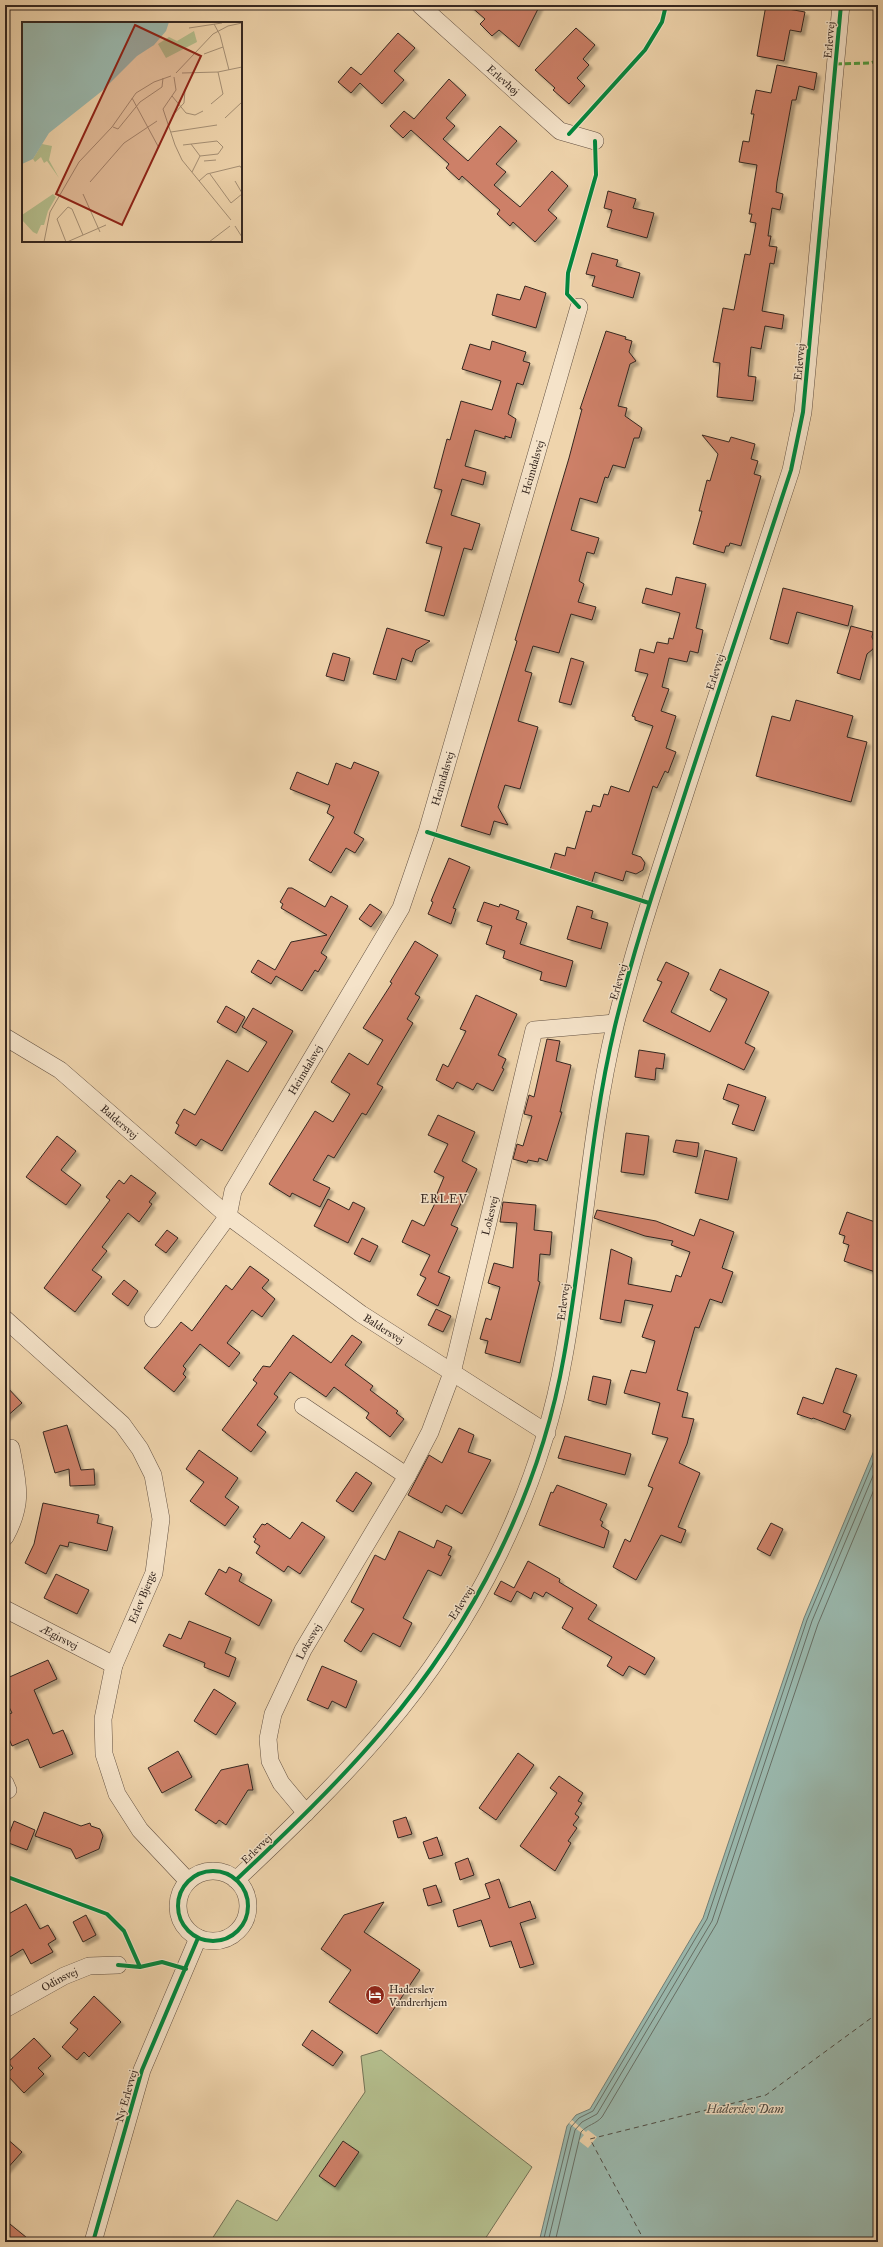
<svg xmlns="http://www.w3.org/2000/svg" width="883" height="2247" font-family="'IM FELL Great Primer',serif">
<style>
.green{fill:#b4be8d;stroke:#747256}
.water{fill:#9ab8ad;stroke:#727e75}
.pier{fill:#efd4ac}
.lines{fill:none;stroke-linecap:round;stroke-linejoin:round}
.shore{stroke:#687066;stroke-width:1}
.ferry{stroke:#4e4b43;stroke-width:1;stroke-dasharray:5 4;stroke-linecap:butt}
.building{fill:#cd8067;stroke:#352720;filter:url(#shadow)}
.minor-casing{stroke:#645243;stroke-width:18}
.minor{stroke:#f5e3c9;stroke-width:17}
.quiet{stroke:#519c3f;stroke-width:3;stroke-dasharray:6 3;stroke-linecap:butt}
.cycleway-casing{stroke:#f5e3c9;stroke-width:6}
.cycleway{stroke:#00873e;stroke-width:4}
.labels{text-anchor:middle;stroke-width:3;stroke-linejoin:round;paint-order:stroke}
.street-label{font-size:11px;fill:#352720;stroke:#f5e3c9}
.poi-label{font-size:11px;fill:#352720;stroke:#f5e3c9;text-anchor:start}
.neighbourhood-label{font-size:12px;letter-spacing:1px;fill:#352720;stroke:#f5e3c9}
.water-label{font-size:12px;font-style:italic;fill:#4e4b43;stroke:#f5e3c9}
.inset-river{fill:none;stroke:#9ab8ad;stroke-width:2}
.inset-road{fill:none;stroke:#a58f74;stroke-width:1}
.view{fill:#8f2418;fill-opacity:0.15;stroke:#8f2418;stroke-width:2}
.inset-edge{fill:none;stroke:#352720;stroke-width:2}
</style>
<defs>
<filter id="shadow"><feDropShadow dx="3.5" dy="3.5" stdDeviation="1" flood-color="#0004"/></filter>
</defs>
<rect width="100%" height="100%" fill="#efd4ac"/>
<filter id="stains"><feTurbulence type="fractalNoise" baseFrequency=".005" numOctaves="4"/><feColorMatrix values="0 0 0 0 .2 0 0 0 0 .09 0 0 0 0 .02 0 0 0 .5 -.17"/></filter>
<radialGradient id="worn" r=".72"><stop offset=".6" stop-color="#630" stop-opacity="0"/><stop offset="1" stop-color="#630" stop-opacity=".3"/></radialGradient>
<path class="green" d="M381 2050 532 2167 483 2242H210L237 2200 277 2221 365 2092 361 2056Z"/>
<path class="water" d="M878 1441V2242H539L567 2126 576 2115 590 2109 703 1918 804 1618Z"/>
<path class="pier" d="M572 2120 586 2132 588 2130 597 2137 588 2148 579 2141 584 2135 569 2123Z"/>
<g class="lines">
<path class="shore" d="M543 2242 571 2127 579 2118 593 2111 707 1919 807 1620 878 1451
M548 2242 575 2130 582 2122 597 2114 712 1921 812 1621 878 1464
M555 2242 581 2132C587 2125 596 2124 602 2117L717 1923 818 1624 878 1480"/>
<path class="ferry" d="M645 2242 590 2139 766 2095 878 2013"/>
</g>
<path class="building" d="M469 5H540L519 47 499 30 492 36 480 24 485 19Z
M766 5 805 12 801 32 790 30 784 61 757 56Z
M576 28 595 45 583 59 589 65 577 78 585 86 569 104 553 90 555 88 535 70Z
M398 33 415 48 394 71 404 80 382 104 360 83 351 93 338 82 351 67 361 75Z
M777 65 817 73 814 90 799 86 796 100H792L777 182 776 192 783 194 780 210 772 208 768 236H771L769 246 777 247 774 264 770 263 762 311 784 315 782 329 765 326 761 349 751 347 748 376 756 377 753 401 717 397 720 363 713 362 723 308 734 310 745 254 750 255 756 223 750 222 752 214H749L757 165 739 162 743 141 749 142 754 114H751L756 90 771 93Z
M449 79 466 95 446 118 455 126 443 139 468 161 500 126 517 141 496 164 506 172 494 185 520 207 552 171 568 186 548 210 557 218 535 242 513 222 510 226 497 214 500 210 462 176 459 180 446 168 449 164 411 130 403 138 390 126 404 111 414 119Z
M608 191 636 199 633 208 654 213 647 238 607 227 612 210 604 208Z
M592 253 618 260 616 266 640 273 633 298 592 286 595 276 586 274Z
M525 286 546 293 536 328 492 315 497 294 520 300Z
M606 331 626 337 625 339 632 341 629 352 636 361 630 364 618 406 627 408 625 416 642 428 639 438H634L625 468 613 465 608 478 605 477 597 503 580 498 571 530 599 538 594 554 587 552 579 581 584 584 578 602 596 607 592 620 571 614 559 653 533 646 525 671 532 673 518 721 538 727 520 789 505 785 498 807 508 825 494 821 490 835 461 826 517 641 515 640 569 458 582 409H580Z
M492 341 526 352 523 361 530 363 523 385 517 383 508 414 516 419 511 438 505 436V439L475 430 465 466 486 472 483 485 462 479 451 515 480 524 472 550 464 548 444 616 425 611 442 547 426 543 442 490 434 488 447 439 450 440 461 401 492 410 501 381 462 369 470 344 490 350Z
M702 435 729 442 731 437 755 444 751 459 758 461 754 474 761 476 741 546 730 543 729 546H726L724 553 693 544 702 511H699L707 480 710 481 718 454Z
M676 577 706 584 696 628 703 630 698 653 690 651 687 662 669 658 662 687 669 689 661 711 676 716 666 748 676 752 668 773 665 771 657 788 653 786 632 854 641 857 645 863 643 870 636 874 626 871 623 881 595 872 592 882 550 870 555 853 565 856 567 847 575 849 586 811 591 812 593 805 600 807 604 794 608 795 611 786 629 792 653 726 635 720V717L632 716 648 674 635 671 640 649 654 653 657 642 668 644 669 638 673 639 680 613 642 603 646 588 672 595Z
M783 588 853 606 848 626 797 612 788 644 770 639Z
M851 626 873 632 872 637 875 644 873 649 867 654 860 680 837 673Z
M387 628 430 641 416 650 412 662 402 658 396 680 373 674Z
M333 653 350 658 344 681 326 676Z
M571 658 584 662 571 705 559 702Z
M796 700 853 716 847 737 867 742 851 802 756 776 772 716 790 721Z
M354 762 379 772 354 833 364 839 355 853 346 848 331 873 309 860 334 817 327 813 330 805 290 789 297 772 328 785 336 763 351 769Z
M449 858 470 867 453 908 456 909 451 924 428 914 433 902 431 901Z
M288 888H292L325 907 331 896 348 906 321 953 327 957 318 972 315 970 302 991 276 976 271 984 251 972 258 960 275 970 291 942 327 935 281 908 283 904 280 902Z
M484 902 499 907 500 904 519 911 516 919 527 923 520 944 573 961 566 987 540 980 542 972 503 958 505 951 486 944 492 926 477 921Z
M370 904 382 912 371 927 359 919Z
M577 906 593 911 591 918 608 923 601 949 567 939Z
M415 941 438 955 415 994 420 997 407 1019 413 1023 377 1084 383 1087 366 1115 362 1113 334 1158 328 1155 313 1180 330 1188 320 1207 292 1193 290 1197 269 1184 315 1111 333 1122 350 1094 331 1082 349 1053 368 1065 383 1040 363 1028 392 983 390 982Z
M666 962 689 973 671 1012 710 1032 727 999 710 990 720 969 769 992 745 1043 755 1048 744 1070 643 1021 662 982 657 980Z
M476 995 517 1014 498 1055 506 1059 502 1068 504 1069 493 1091 477 1083 473 1090 457 1082 453 1089 436 1080 443 1064 448 1067 466 1031 460 1029Z
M226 1006 245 1017 236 1033 217 1022Z
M253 1008 293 1031 222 1151 201 1139 196 1146 175 1133 179 1125 176 1123 184 1109 195 1115 227 1060 248 1072 267 1042 242 1027Z
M547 1039 560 1041 556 1061 571 1065 560 1112H562L547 1161 539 1158 538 1162 528 1160 527 1163 513 1159 517 1144 523 1146 532 1116 524 1114 529 1095 534 1097Z
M639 1050 665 1054 663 1069 656 1068 655 1080 635 1077Z
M728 1084 766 1097 754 1131 732 1124 739 1105 723 1099Z
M438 1115 475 1132 462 1161 477 1169 451 1225 458 1228 438 1272 450 1277 438 1306 417 1295 426 1278 420 1275 430 1255 402 1242 412 1220 424 1226 438 1197 436 1196 444 1177 434 1172 448 1144 428 1135Z
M626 1133 649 1136 644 1175 621 1172Z
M57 1136 76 1151 61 1170 81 1185 66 1205 26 1177Z
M676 1140 699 1143 697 1157 673 1152Z
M705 1150 737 1158 728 1200 695 1193Z
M131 1175 156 1193 149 1202 152 1204 139 1222 128 1213 102 1247 107 1251 92 1270 102 1277 75 1312 44 1288 110 1200 106 1197 119 1180 124 1184Z
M328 1199 349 1210 353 1202 365 1208 348 1243 314 1226Z
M503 1202 536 1205 534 1230 552 1232 550 1255 540 1254 538 1281 540 1282 520 1363 485 1353 488 1341 480 1339 486 1318 491 1320 500 1287 488 1283 494 1263 513 1268 517 1223 500 1222Z
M597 1210 656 1221 694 1236 700 1219 734 1232 722 1268 733 1272 722 1303 710 1299 699 1328 695 1327 677 1390 688 1393 682 1417 694 1419 687 1444 679 1463 700 1473 678 1527 686 1530 681 1543 661 1535 636 1580 613 1567 625 1539 630 1542 653 1488 648 1486 668 1438 652 1434 660 1403 624 1393 631 1370 646 1373 655 1341 642 1337 653 1305 625 1300 621 1323 600 1319 611 1249 632 1258 628 1284 671 1292 676 1275 681 1277 690 1252 671 1245 673 1241 645 1236 594 1218Z
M847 1212 878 1223V1273L844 1261 849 1245 843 1243 845 1236 839 1234Z
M167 1230 178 1238 166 1253 155 1245Z
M362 1238 378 1246 370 1262 354 1254Z
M250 1266 269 1280 262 1288 275 1299 262 1317 252 1310 227 1343 240 1353 229 1367 200 1344 183 1366 186 1369 183 1374 186 1377 174 1392 144 1368 181 1322 192 1331 226 1285 232 1290Z
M124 1280 138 1291 128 1306 112 1294Z
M436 1309 451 1316 443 1332 428 1325Z
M293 1335 331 1363 352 1335 362 1342 345 1365 373 1386 370 1390 398 1411 396 1413 404 1419 390 1437 366 1418 369 1413 334 1387 326 1397 290 1372 274 1394 278 1397 257 1425 266 1432 251 1452 222 1430 257 1383 253 1380 263 1366 270 1367Z
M836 1368 857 1375 843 1412 851 1415 845 1430 813 1418 812 1419 797 1414 803 1397 823 1404Z
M593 1376 611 1380 606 1405 588 1400Z
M5 1385 22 1403 5 1418Z
M67 1425 81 1470 94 1469 95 1485 70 1486 69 1469 55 1473 43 1432Z
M459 1428 474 1435 468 1452 491 1460 462 1514 446 1505 442 1513 408 1495 429 1455 442 1463Z
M565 1436 631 1454 625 1475 558 1458Z
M199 1450 238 1478 225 1497 239 1507 225 1526 190 1501 204 1482 186 1469Z
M356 1472 372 1483 353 1512 336 1501Z
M557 1485 607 1504 600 1520 603 1522 601 1526 609 1531 604 1548 539 1525 551 1492 553 1493Z
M43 1503 99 1515 97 1523 113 1527 107 1551 69 1542 68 1547 60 1545 46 1574 25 1563 34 1544Z
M302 1522 325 1537 300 1574 288 1566 284 1572 256 1553 260 1546 254 1542 256 1539 253 1537 262 1524 265 1525 267 1523 290 1539Z
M771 1523 783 1529 770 1556 757 1549Z
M399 1531 434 1548 437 1540 452 1547 448 1555 451 1556 441 1576 428 1570 403 1618 412 1623 400 1647 373 1633 361 1652 344 1641 364 1609 351 1602 375 1555 385 1560Z
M528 1561 560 1579 559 1582 597 1605 588 1619 655 1658 645 1675 629 1666 623 1676 607 1666 612 1657 562 1628 573 1608 546 1592 543 1597 534 1592 531 1599 517 1591 511 1602 494 1594 501 1581 514 1588Z
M229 1567 242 1574 239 1581 272 1600 259 1626 205 1594 219 1569 226 1573Z
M56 1574 89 1590 77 1614 44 1598Z
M189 1621 231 1638 225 1653 236 1658 229 1677 204 1667 205 1663 163 1646 169 1634 181 1639Z
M48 1660 57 1679 34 1690 53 1734 63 1730 73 1754 40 1768 28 1739 12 1746 5 1729V1715L12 1713 5 1699V1679Z
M322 1666 357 1681 346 1708 332 1701 328 1709 307 1700Z
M214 1689 236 1703 216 1735 194 1721Z
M178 1751 192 1777 162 1793 148 1768Z
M518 1753 534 1765 496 1820 479 1808Z
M248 1764 253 1790H248L226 1825 219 1820 216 1824 195 1810 221 1770Z
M559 1776 583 1793 578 1801 582 1803 575 1814 579 1817 573 1825 577 1828 568 1841 571 1843 555 1871 520 1846 557 1793 550 1788Z
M44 1812 81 1826 90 1823 91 1826 100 1829 103 1836 99 1849 76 1859 71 1849 35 1836Z
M406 1817 412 1834 398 1838 393 1821Z
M14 1821 35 1830 27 1850 6 1842Z
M437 1837 443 1855 429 1859 423 1842Z
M468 1858 474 1875 460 1880 455 1863Z
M499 1879 509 1908 530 1901 536 1918 520 1923 534 1964 520 1968 511 1941 490 1947 481 1920 458 1927 453 1910 490 1898 485 1884Z
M436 1885 442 1902 428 1906 423 1889Z
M384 1902 364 1932 420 1970 377 2034 329 2002 351 1970 321 1949 344 1915Z
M26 1904 40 1929 48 1925 56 1939 48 1944 53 1952 31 1964 23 1949 5 1960V1916Z
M86 1915 96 1935 83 1942 73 1922Z
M94 1996 121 2022 89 2057 84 2052 77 2060 62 2047 78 2029 70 2023Z
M312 2030 343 2052 333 2066 302 2045Z
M34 2038 51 2056 38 2068 44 2074 24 2093 6 2074 13 2068 8 2062Z
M5 2137 22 2152 5 2171Z
M343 2141 359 2152 335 2187 319 2176Z
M5 2220 32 2242H5Z"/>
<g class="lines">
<g class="minor-casing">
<g id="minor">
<path id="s1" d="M420 5 560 131 595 141"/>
<path id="s2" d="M5 1037 60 1070 228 1216 361 1314 547 1433"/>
<path d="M5 1319 122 1424 140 1449 153 1475 161 1519 154 1573 114 1665 103 1719 104 1754 117 1794 140 1830 188 1881"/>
<path id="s3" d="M153 1319 228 1216 233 1191 401 908 427 832 579 307"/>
<path d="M303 1406 407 1476"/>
<path d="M5 1537C24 1503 18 1484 11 1448"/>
<path id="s4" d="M5 1609 114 1665"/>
<path d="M5 1783 8 1790"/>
<path id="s5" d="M306 1813 281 1783 270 1761 268 1739 273 1714 303 1650 407 1476 430 1432 452 1373 534 1030 615 1023"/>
<circle cx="213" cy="1906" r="35"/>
<path d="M236 1880C287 1832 338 1783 383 1730 473 1625 540 1493 564 1356 584 1246 589 1135 615 1026 635 943 663 862 689 781 723 677 757 574 791 470L803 412 841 5"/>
<path id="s6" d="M5 2009 64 1976 89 1966 118 1965"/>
<path d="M93 2242 142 2070 198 1938"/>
</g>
</g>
<use href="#minor" class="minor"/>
<path class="quiet" d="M836 64 871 63 878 60"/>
<g class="cycleway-casing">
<path id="cycleway" d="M569 134 645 50 662 22 666 5
M579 307 567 294 568 273 596 175 595 141
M427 832 649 903
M178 1906a35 35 0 1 1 70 0a35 35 0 1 1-70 0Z
M5 1876 107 1914 124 1931 140 1967
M236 1880C287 1832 338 1783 383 1730 473 1625 540 1493 564 1356 584 1246 589 1135 615 1026 635 943 663 862 689 781 723 677 757 574 791 470L803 412 841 5
M118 1965 140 1967 162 1962 186 1969
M93 2242 142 2070 198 1938"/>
</g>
<use href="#cycleway" class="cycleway"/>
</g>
<defs>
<g id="hotel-disc" transform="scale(1)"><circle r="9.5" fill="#8f2418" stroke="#f5e3c9"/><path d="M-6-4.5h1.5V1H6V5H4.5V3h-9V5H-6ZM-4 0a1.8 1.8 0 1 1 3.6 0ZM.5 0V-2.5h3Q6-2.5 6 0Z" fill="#fff"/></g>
</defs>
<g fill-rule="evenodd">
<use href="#hotel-disc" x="375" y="1995"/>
</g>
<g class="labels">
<g class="street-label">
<text transform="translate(829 40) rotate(-85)" y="4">Erlevvej</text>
<text dy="4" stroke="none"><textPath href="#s1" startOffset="112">Erlevhøj</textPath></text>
<text transform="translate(799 362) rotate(-85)" y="4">Erlevvej</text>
<text dy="4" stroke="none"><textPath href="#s3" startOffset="942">Heimdalsvej</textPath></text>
<text transform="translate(715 672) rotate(-72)" y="4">Erlevvej</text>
<text dy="4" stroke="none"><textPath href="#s3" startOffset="618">Heimdalsvej</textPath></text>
<text transform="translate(618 982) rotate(-74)" y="4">Erlevvej</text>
<text dy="4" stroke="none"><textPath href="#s3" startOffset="294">Heimdalsvej</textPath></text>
<text dy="4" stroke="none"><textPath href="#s2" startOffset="143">Baldersvej</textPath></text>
<text dy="4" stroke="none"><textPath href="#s5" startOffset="659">Lokesvej</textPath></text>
<text transform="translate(563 1302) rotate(-82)" y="4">Erlevvej</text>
<text dy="4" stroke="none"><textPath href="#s2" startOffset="479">Baldersvej</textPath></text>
<text transform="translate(142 1597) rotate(-68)" y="4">Erlev Bjerge</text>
<text transform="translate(461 1603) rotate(-58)" y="4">Erlevvej</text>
<text dy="4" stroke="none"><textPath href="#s4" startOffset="61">Ægirsvej</textPath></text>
<text dy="4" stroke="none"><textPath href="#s5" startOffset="192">Lokesvej</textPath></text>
<text transform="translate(256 1849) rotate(-44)" y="4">Erlevvej</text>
<text dy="4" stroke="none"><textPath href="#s6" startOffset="62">Odinsvej</textPath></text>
<text transform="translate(126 2096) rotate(-74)" y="4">Ny Erlevvej</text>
</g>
<g class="poi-label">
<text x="389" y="1993">Haderslev<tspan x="389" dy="13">Vandrerhjem</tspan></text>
</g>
<g class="neighbourhood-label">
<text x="444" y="1203">ERLEV</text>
</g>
<g class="water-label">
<text x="745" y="2113">Haderslev Dam</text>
</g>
</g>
<g transform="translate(22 22)">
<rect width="220" height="220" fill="#efd4ac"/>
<path d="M172 9 175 20 144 36 136 22 147 15 155 19ZM20 122 30 124 27 138 37 156 25 139 22 141 19 135 13 140 11 137ZM31 172 34 175 26 189 22 203H19L15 212 11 210 0 198V193Z" fill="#b4be8d"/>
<path d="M0 0H147L144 9 132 23 115 34 80 69 27 111 11 137 0 142Z" fill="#9ab8ad"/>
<path class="inset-river" d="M0 69 75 9 93 0M0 103 97 23 116 19 131 22 130 9 134 0"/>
<path class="inset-road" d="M192 2 198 13 207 48M167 6 200 1M182 32 201 25M154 51 191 12 206 4 220 1M160 51 196 50 220 45M152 55 154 68 141 87 153 123 160 138 209 198M150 74 164 91 173 93 181 89M110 76 137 126M189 82 201 72 196 50M150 94 162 81 163 68M203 96 220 80M91 105 96 107 118 80 140 65 141 56M149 110 195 103M161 123 195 119 201 125 196 132 178 134 169 122M182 139 194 138M170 150 178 134M188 152 209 181 220 172M177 159 185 152 218 144 220 147M213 159 220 171M68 160 102 121 135 99M61 172 78 210M213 204 220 215M22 220 28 190 57 140 90 105 114 71 132 60 149 54M44 220 35 197 46 185 50 187 61 213M45 220 84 203M187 220 208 204"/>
<path class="view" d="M113 3 179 34 100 203 34 172Z"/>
<rect width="220" height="220" class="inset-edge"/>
</g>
<rect width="883" height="2247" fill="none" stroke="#efd4ac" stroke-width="20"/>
<rect x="6" y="6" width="871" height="2235" fill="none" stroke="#352720" stroke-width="2"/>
<rect x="10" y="10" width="863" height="2227" fill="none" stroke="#352720"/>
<rect width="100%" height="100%" filter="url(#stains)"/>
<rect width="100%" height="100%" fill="url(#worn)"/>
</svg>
